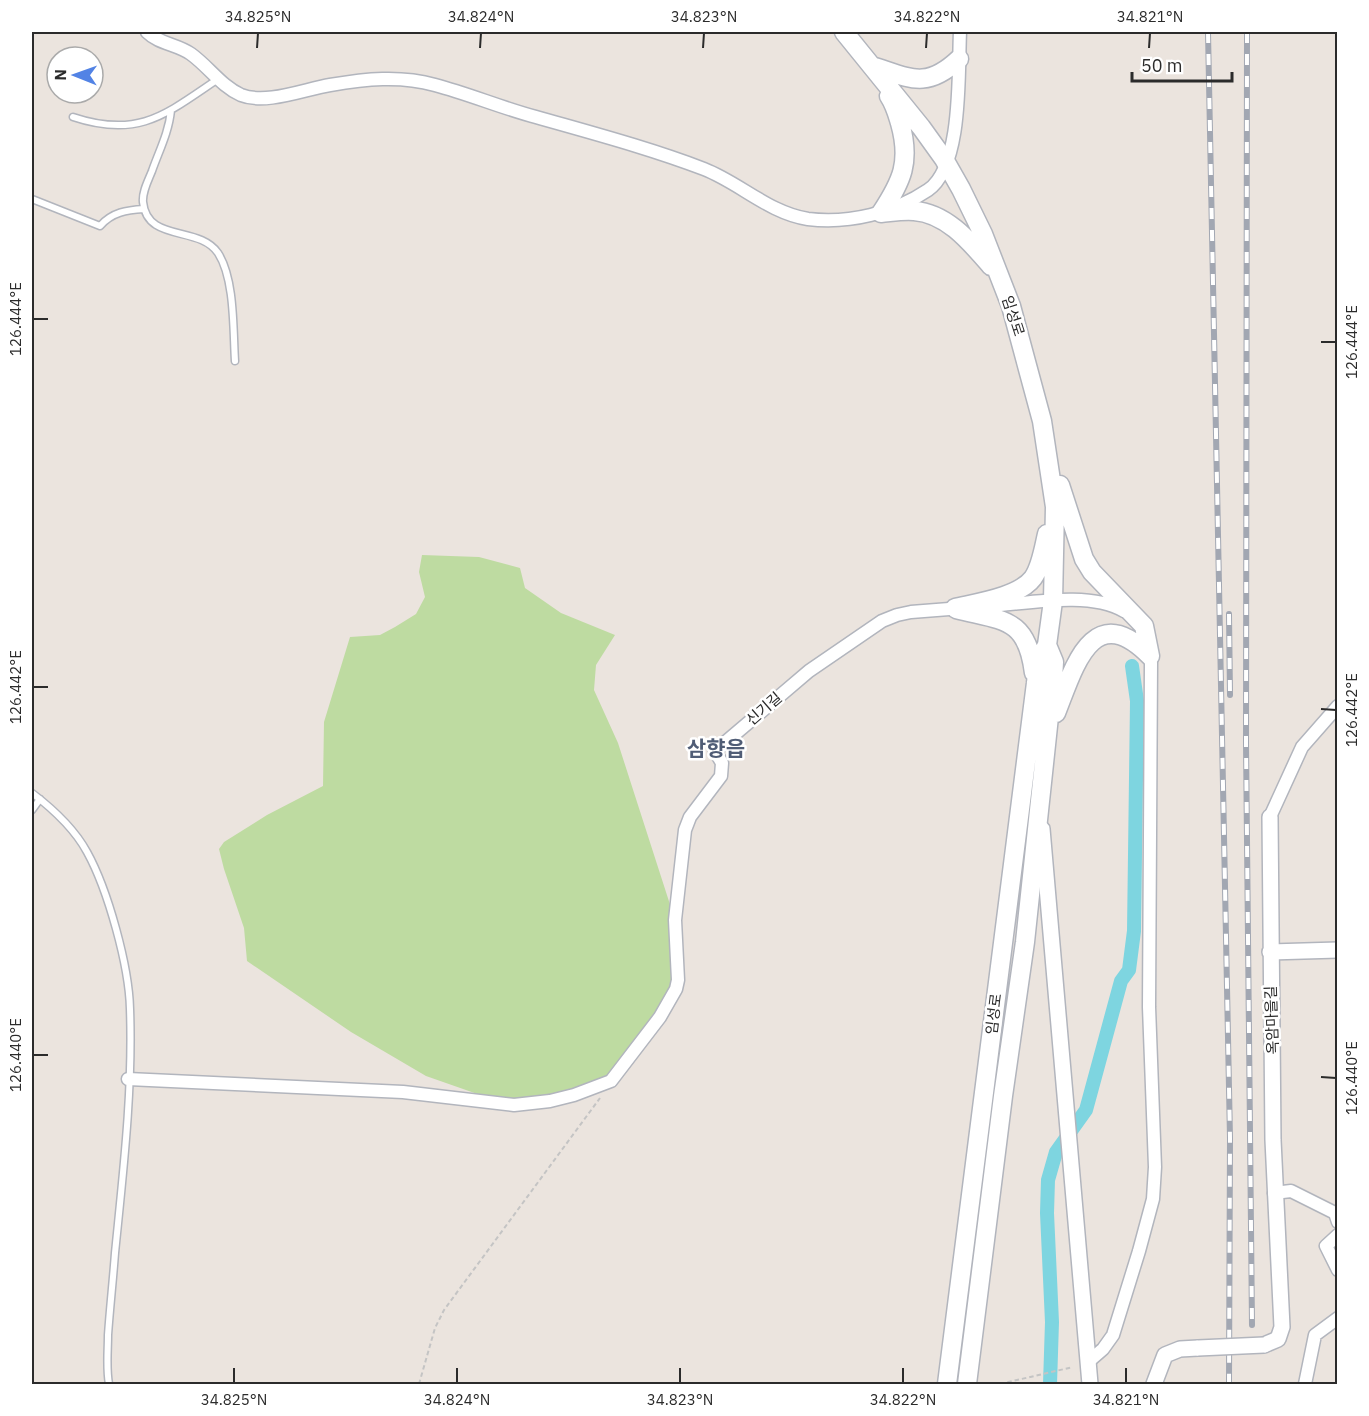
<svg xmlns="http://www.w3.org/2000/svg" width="1369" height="1416" font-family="'IBM Plex Sans','Noto Sans KR',sans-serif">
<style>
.green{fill:#bedba1}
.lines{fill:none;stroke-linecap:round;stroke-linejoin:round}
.canal{stroke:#7ed5e0;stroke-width:14}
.service-casing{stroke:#b2b5bd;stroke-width:9}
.minor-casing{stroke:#b2b5bd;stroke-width:15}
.tertiary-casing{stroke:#b2b5bd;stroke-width:18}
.secondary-casing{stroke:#b2b5bd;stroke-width:21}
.path{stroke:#c4c4c4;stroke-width:2;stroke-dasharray:4.5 3;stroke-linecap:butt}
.service{stroke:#fff;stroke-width:6}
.minor{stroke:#fff;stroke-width:12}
.tertiary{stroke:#fff;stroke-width:15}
.secondary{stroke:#fff;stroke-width:18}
.rail-casing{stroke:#a2a7b2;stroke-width:6}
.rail{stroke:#fff;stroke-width:4;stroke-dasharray:11;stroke-linecap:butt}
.tertiary-bridge-casing{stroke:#b2b5bd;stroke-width:18;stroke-linecap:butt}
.tertiary-bridge{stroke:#fff;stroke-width:15}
.ticks{fill:none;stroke:#2b2b2b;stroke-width:2}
.labels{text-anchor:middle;stroke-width:5;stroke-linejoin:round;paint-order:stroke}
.street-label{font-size:15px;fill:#2b2b2b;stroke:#fff}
.district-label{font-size:21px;font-weight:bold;fill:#505d76;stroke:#fff}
.neatline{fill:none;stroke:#2b2b2b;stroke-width:2}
.ticks-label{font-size:15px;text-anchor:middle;fill:#2b2b2b}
</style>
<rect width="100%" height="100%" fill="#ebe4de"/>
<path class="green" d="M422 555 479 557 520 568 525 588 561 613 615 635 596 665 594 690 618 743 675 920 678 980 611 1081 574 1095 503 1103 426 1076 351 1032 247 961 244 928 224 869 219 849 224 842 267 815 323 786 324 722 350 637 380 635 395 627 416 614 425 597 419 572Z"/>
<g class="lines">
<path class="canal" d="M1050 1384 1052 1322 1047 1213 1048 1180 1056 1152 1086 1110 1121 981 1129 970 1134 931 1137 701 1132 666"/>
<g class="service-casing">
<path id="service" d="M171 110C169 132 159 151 152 171 148 181 142 192 143 202 147 243 199 225 218 253 235 279 233 331 235 361
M73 117C139 139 166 114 218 79
M32 199 100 226C112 212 127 210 144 209
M32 793C53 809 74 828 87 852 108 890 129 966 130 1009 133 1090 123 1173 115 1253 113 1280 110 1307 108 1335 108 1351 106 1368 109 1384
M32 810 40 799"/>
</g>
<g class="minor-casing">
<path id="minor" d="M147 32C159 44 177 44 191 54 209 67 221 86 241 95 266 105 305 89 330 85 365 79 400 75 435 85 469 94 502 108 536 117 592 133 649 148 704 169 740 183 769 213 808 219 849 224 894 213 928 190 963 166 958 71 960 32
M991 606C1030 603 1090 591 1124 611
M1270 817 1302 747 1338 706
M128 1079 403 1092 514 1105 550 1101 574 1095 611 1081 660 1017 676 989 678 980 675 920 685 830 690 817 721 776 722 763 715 751 809 671 882 621 897 615 911 612 962 608
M1274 1193 1291 1191 1335 1213 1338 1222
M1338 1235 1326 1246 1338 1270
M1088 1362 1103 1349 1113 1335 1139 1251 1153 1199 1155 1167 1149 1007 1151 663 1147 649
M1305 1384 1315 1335 1338 1318"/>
</g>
<g class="tertiary-casing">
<path id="tertiary" d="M1042 829 1090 1384
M1270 952 1338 950
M1264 1345 1278 1339 1282 1327 1273 1140 1270 817
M1154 1384 1165 1355 1180 1349 1198 1348"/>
</g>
<g class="secondary-casing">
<path id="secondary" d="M844 32 921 127 944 159 961 189 983 234 1011 306 1042 421 1055 507 1053 601 1047 645 1038 662 1036 683 947 1384
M872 66C910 78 926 90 959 59
M881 213C902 181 911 162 900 123 897 113 895 105 889 96
M881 213C892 212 903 210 914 211 947 213 971 243 991 266
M1060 485 1084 559 1092 572 1144 626 1150 656
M955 608C976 603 1019 597 1033 578 1041 567 1044 547 1047 534
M956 609C1003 621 1027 617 1034 673
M1056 713C1074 668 1092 598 1150 656
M967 1384 1003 1096 1025 942 1053 679 1054 662 1047 645"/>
</g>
<path class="path" d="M419 1384 435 1328 444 1310 600 1098
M1000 1384 1073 1367"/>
<use href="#service" class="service"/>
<use href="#minor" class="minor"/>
<use href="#tertiary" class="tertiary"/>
<use href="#secondary" class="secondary"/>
<g class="rail-casing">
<path id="rail" d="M1208 32 1230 1138 1229 1384
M1247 32 1246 743 1252 1325
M1229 614 1230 695"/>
</g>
<use href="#rail" class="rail"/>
<g class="tertiary-bridge-casing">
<path id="tertiary-bridge" d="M1198 1348 1264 1345"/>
</g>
<use href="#tertiary-bridge" class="tertiary-bridge"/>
</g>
<path class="ticks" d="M257 48 258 33M480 48 481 33M703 48 704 33M926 48 927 33M1149 48 1150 33M33 319H48M1321 342H1336M33 687H48M1321 709 1336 710M33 1055H48M1321 1077 1336 1078M234 1383V1368M457 1383V1368M680 1383V1368M903 1383V1368M1126 1383V1368"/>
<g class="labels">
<g class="street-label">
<text transform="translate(1013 316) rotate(72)" y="5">임성로</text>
<text transform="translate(764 709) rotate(-41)" y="5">신기길</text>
<text transform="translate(994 1014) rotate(-83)" y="5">임성로</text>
<text transform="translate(1272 1020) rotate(-92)" y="5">옥암마을길</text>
</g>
<g class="district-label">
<text x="716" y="756">삼향읍</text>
</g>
</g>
<rect width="1369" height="1416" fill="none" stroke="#ffffff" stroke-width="66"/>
<g transform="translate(75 75) rotate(271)"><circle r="28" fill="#ffffff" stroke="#aaaaaa" stroke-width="1.5"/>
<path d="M0-4.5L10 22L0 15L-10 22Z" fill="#5283e5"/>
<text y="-9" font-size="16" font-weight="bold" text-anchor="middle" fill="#2b2b2b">N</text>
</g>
<path d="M1132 72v9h100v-9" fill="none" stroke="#2b2b2b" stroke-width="3"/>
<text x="1141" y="72" font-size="18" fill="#2b2b2b" stroke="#ffffff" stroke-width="4.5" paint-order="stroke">50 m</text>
<rect x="33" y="33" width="1303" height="1350" class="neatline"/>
<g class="ticks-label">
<text x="258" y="22">34.825°N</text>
<text x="481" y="22">34.824°N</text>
<text x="704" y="22">34.823°N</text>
<text x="927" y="22">34.822°N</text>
<text x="1150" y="22">34.821°N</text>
<text transform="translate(16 319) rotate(-90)" y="5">126.444°E</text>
<text transform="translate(1352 342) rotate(-90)" y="5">126.444°E</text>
<text transform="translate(16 687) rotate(-90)" y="5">126.442°E</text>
<text transform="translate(1352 710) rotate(-90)" y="5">126.442°E</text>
<text transform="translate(16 1055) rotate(-90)" y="5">126.440°E</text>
<text transform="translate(1352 1078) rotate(-90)" y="5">126.440°E</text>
<text x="234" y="1405">34.825°N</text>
<text x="457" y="1405">34.824°N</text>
<text x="680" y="1405">34.823°N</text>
<text x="903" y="1405">34.822°N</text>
<text x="1126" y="1405">34.821°N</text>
</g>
</svg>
